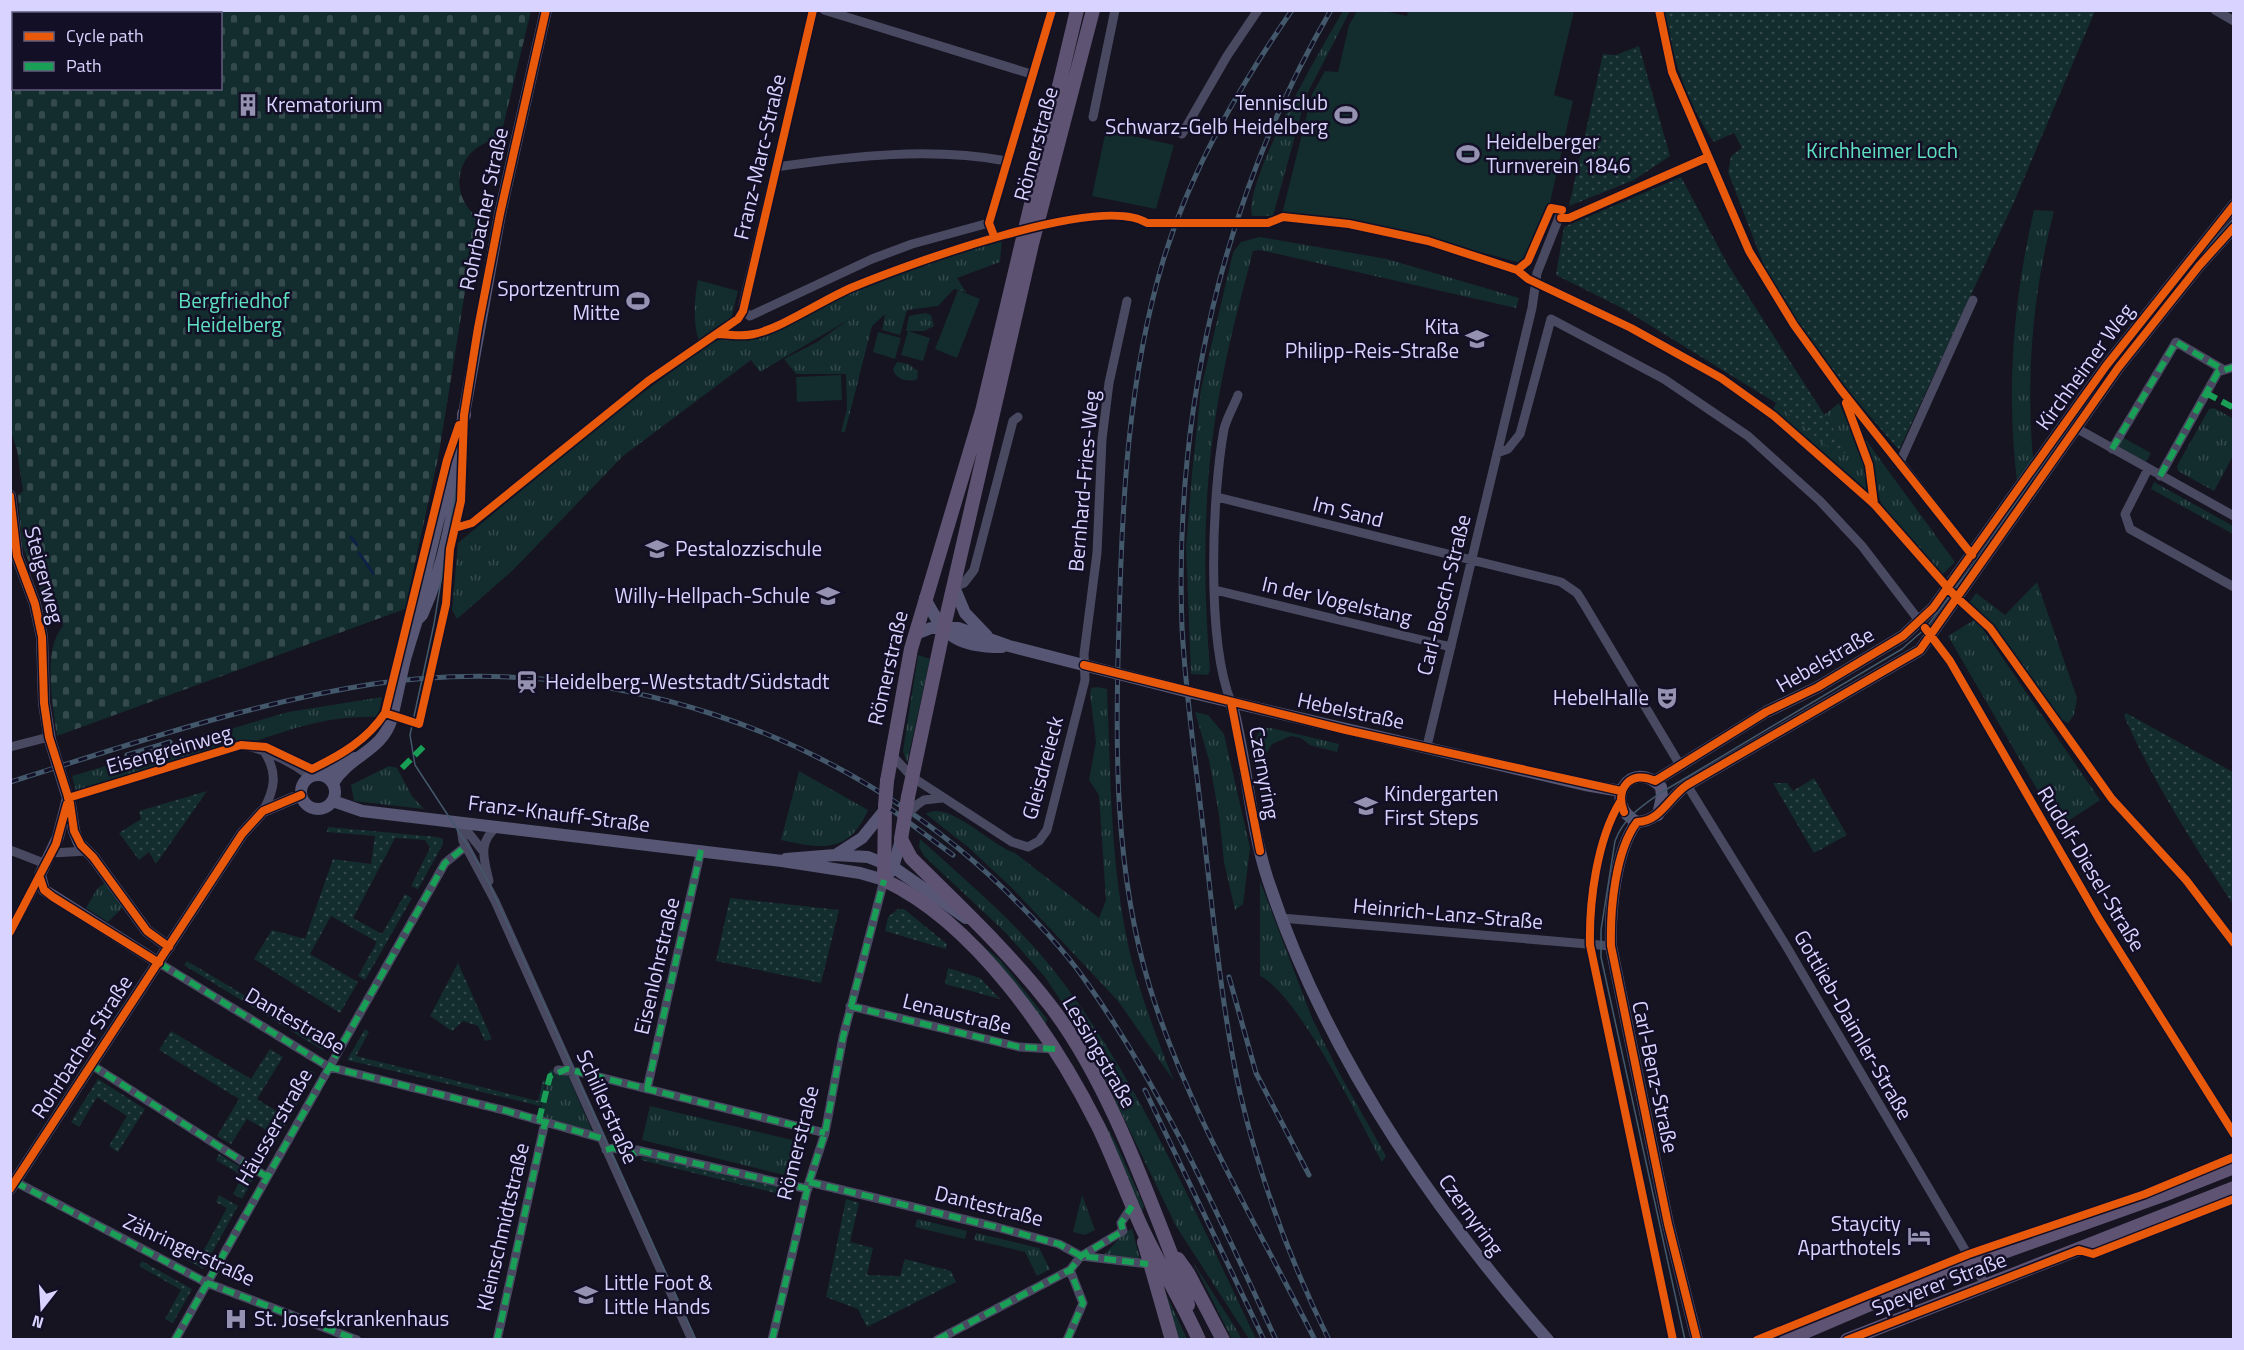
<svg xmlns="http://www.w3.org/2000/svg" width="2244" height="1350" font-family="'Titillium Web',sans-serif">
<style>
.grass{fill:url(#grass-tufts)}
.cemetery{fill:url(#cemetery-stones);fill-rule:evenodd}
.garden{fill:url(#garden-dots)}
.pitch{fill:#132c2d}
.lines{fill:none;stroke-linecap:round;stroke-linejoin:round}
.stream{stroke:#0d2144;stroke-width:3}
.street{stroke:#4a4962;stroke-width:9}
.secondary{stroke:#575674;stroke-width:12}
.primary{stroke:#5e5373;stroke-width:14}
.tram{stroke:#43596b;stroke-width:1.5}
.rail-casing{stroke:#43596b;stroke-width:5}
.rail{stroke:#130f26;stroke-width:3;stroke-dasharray:9;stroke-linecap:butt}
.street-bridge{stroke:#4a4962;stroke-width:9}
.secondary-bridge{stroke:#575674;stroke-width:12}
.primary-bridge{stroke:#5e5373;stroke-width:14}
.quiet{stroke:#1a9f57;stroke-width:6;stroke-dasharray:12 6;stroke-linecap:butt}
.cycleway-casing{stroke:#130f26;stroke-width:11}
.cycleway{stroke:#e8590c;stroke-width:8}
.labels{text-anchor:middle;stroke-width:5;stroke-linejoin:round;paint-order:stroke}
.poi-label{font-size:21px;fill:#d9d4ff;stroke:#130f26;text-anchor:start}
.street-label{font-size:21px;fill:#d9d4ff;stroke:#130f26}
.park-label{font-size:21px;fill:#5fe0c0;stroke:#130f26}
</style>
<defs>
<pattern id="grass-tufts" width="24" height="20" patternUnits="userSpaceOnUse" patternTransform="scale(1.5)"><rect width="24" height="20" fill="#132c2d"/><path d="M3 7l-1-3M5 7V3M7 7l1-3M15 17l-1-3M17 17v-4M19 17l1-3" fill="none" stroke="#354a4c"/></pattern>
<pattern id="cemetery-stones" width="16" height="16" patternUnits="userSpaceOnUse" patternTransform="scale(1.5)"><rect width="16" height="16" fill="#132c2d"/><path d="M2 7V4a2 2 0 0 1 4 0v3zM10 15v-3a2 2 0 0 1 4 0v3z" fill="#354a4c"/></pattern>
<pattern id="garden-dots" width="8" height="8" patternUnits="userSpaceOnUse" patternTransform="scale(1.5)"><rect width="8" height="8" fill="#132c2d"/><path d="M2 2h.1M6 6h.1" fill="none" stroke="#354a4c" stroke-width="1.8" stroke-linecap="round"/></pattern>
</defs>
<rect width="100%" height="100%" fill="#161421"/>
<path class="grass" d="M1343 11H1350L1306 96 1273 216H1252C1243 181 1322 47 1343 11Z
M2034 210 2054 211C2032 295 2025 382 2034 469L2017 482C2006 390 2013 301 2034 210Z
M1260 237 1387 259 1519 298 1516 308 1260 250 1253 251C1242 294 1230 337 1222 380 1203 475 1202 573 1210 670L1208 675 1191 674 1186 547 1192 473 1201 389 1233 253 1241 242Z
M1002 238 1000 262 957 278 966 292 954 289 938 306 907 310 900 335 882 330 885 314 872 326 845 432H841L847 409 846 374H796L784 359 817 342 848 320 760 372 751 360 623 456 513 570 457 619 452 610 458 543 607 419 709 344 728 336 748 341 861 281Z
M698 280 738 291 731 319 699 341C693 324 694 298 698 280Z
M925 313 931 315 934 326 924 331H906L909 316Z
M897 362 908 364 918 371 917 379C908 383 895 379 893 369Z
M1776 403 1841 457 1846 449 1824 415 1839 403 1862 453 1867 492 1773 409Z
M2214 408 2234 419 2233 456 2214 491 2178 471 2177 466 2209 409Z
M1863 436 1955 562 1941 576 1881 504Z
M2122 437 2151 453 2146 462 2118 446Z
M2154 482 2233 526V534L2151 489Z
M2037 582 2077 698 2074 715 2068 723 2058 718 1994 627 1969 603 1976 593 2005 615Z
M1976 619 2100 800 2059 827 1948 636Z
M918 655 930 659 907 763 903 751Z
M1097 687 1107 689C1111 779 1110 873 1132 961 1143 1002 1158 1041 1174 1081L1118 1001 1012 888 968 847 926 814C948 799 991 846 1015 853L1099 918 1106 900 1099 795 1089 780 1096 742 1090 694 1091 688Z
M382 697 378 717C328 715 287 730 240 747 187 766 131 779 77 795L72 776 288 712Z
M1195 712 1208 715 1224 734 1250 848 1243 904 1235 910 1224 862 1219 815 1209 760Z
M1264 728H1271L1339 744 1337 752 1310 745 1301 738 1291 736 1272 744 1262 761 1267 794 1263 797C1259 778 1244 742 1264 728Z
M389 766 397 768 412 796 424 809 354 801 351 785Z
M799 771 868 810C849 854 822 849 781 840Z
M920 839C963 878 1010 917 1047 962 1135 1070 1196 1214 1256 1339H1249L1176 1226 1083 1034 1045 977 1006 933 924 856 919 847Z
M1260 881 1312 1018 1338 1071 1386 1156 1382 1162C1359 1120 1299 995 1260 976Z
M105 883 123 907 108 922 86 908 97 889Z
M910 885 1001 961 1047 1019 1045 1026 909 889Z
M550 1070 566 1071 594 1135 538 1116Z
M1074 1070 1116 1143 1144 1206 1142 1212 1106 1130Z
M650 1106 805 1143 796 1178 642 1140Z
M1082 1195 1095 1230 1085 1235 1073 1232Z
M917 1219 967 1231 965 1239 915 1227Z
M1132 1229 1140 1259 1103 1256 1125 1232Z
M976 1233 1039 1248 1050 1269 1037 1276 1025 1252 974 1240Z
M1193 1262 1238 1332 1241 1339H1232Z
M1157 1281H1160L1187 1339H1179Z"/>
<path class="cemetery" d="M10 11H531L500 139C459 144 445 191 477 217L439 453 405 609 57 736C53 707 42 649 63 626L57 603 44 600 22 545 18 495 23 491 17 450 11 432ZM14 14H220V88H14Z"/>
<path class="garden" d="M1663 11H2095L2014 202 1899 450 1830 370 1773 289 1728 172 1731 156 1742 148 1734 133 1714 142C1687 103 1672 57 1663 11Z
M1639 46 1670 156 1634 180 1569 206 1603 54 1616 55Z
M1681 177 1728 265 1847 450 1841 458 1776 403 1622 308 1556 275 1564 227Z
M2126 713 2233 772V904C2193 844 2154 783 2124 716Z
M1814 778 1847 835 1814 853 1773 783H1787L1793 791Z
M207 791 156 864 149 852 139 860 119 833 141 819 139 811Z
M328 827 437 837 443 839V844L418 889 411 886 430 848 425 840 395 838 353 918 382 934 405 894 412 898 365 980 358 976 377 942 331 916 310 954 358 982 340 1013 254 959 272 930 305 939 333 859 371 864 375 836 327 832Z
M730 898 839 910 821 983 716 961Z
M898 909H904L947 944 946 949 885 931 888 917Z
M187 961 288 1021 285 1027 184 965Z
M458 963 492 1039 485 1041 478 1026 463 1021 452 1031 430 1016Z
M948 968 980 978 1000 999 945 984Z
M295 1025 327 1044 323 1050 291 1031Z
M365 1029 369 1032 356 1056 538 1101 543 1080 546 1081 540 1106 347 1060Z
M171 1031 251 1079 270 1049 283 1057 257 1099 280 1113 306 1068 315 1073 263 1164 256 1159 271 1133 247 1119 231 1144 217 1136 239 1099 159 1050Z
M98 1079 145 1109 118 1152 109 1146 127 1116 97 1097 79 1127 71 1122Z
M219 1154 255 1176 242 1199 233 1194 243 1176 216 1160Z
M642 1154 793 1190 791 1197 641 1160Z
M219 1195 238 1206 203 1269 170 1250 174 1243 200 1257 227 1208 216 1202Z
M846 1199 859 1203 850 1242 873 1248 867 1275 900 1276 905 1259 951 1271 956 1282 867 1327 858 1309 826 1297Z
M142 1261 192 1289 173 1323 165 1319 181 1290 139 1266Z"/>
<path class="pitch" d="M1408 11H1574L1554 95 1573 101 1549 207 1521 263 1401 231 1359 223 1282 214 1312 94 1325 71 1338 72 1349 25 1357 11H1385L1407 16Z
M1106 130 1174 145 1156 209 1092 196Z
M958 290 980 299 957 358 935 349Z
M908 331 930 338 923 361 901 355Z
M878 332 901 338 895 359 873 352Z
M841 375 842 400 797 402 796 377Z"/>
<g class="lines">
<path class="stream" d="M351 537 357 545
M359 553 373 573"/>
<path class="street" d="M813 10 743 305V311L750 316 872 259 912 244 989 223 1052 10
M824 10 1031 74
M2215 10 2234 21
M1093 117 1115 10
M1182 134 1227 56 1258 10
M776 167C854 156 929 147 1007 161
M2076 428 2234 516
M2112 449 2176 342 2224 370
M1497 453 1508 449 1520 434 1551 319 1664 379 1748 436 1820 501 1862 546 1950 661 2099 919 2234 1134
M2148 469 2125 514 2130 529 2234 587
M2160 476 2218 372 2234 367
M1217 497 1561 582 1577 593 1584 604 1680 765
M1972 555 1900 462 1973 300
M954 587 964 583 974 570 1013 421 1018 417
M1215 590 1451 647
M1231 702C1206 639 1212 496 1224 429 1227 417 1234 406 1238 395
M1427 746 1532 308 1537 273 1562 210
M10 747 49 737
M890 753 912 777 1012 842 1028 847 1039 841 1047 830 1085 680 1084 654 1097 553 1102 439 1109 383 1127 301
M1687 785 1785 944 1985 1284
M68 798 241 745C265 749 290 761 310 776
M918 804 924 800 942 798
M263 811C275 789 278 773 264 751
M460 822 463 841 495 901 692 1340
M460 822 482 850
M10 850 46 864
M52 853 87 851
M489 881C484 859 477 842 498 826
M1281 918 1611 946
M10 932 40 878
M159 963 329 1067 507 1111 601 1138
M850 1006 1019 1047 1056 1049
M90 1064 267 1177
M558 1070 579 1072 825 1133
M647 1089 701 850
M606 1150 613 1148 634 1153 637 1150 808 1189
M12 1180 207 1283 357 1340
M809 1182 996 1227 1059 1244 1081 1256 1148 1264
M175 1340 445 863 466 846
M497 1340 545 1122
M772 1340 809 1182 825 1133 843 1037 884 880
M937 1340 1070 1270
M1067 1340 1083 1303 1070 1270 1081 1256 1123 1231 1121 1223 1132 1206"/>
<path class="secondary" d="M464 414 500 214 546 10
M10 496 17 556 35 604 42 637 44 703 50 740
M954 587 965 613 987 636
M925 598C944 637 958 647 1002 647
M418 619 422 615C446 562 455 504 462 446
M916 634 931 628H958L1009 646 1107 671
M405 659 417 620 415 615 464 415
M1193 693 1585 785 1621 791
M1231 702C1247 760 1249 822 1268 880 1325 1052 1429 1205 1548 1340
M321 774 340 762 355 758
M301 792a17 17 0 1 1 34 0a17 17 0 1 1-34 0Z
M1655 781 1766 712 1818 687 1903 636 1933 608 2106 366 2234 205
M333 783C351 754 382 752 392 718
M68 798 58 837 40 875 44 890 159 963
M333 801 362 811 782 861 860 873 884 880 893 867 901 840
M70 804 74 831 79 843 93 857 147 931 169 947
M1658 815 1662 796 1661 787C1631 756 1601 803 1637 822 1661 821 1668 798 1687 785L1920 650 2118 368 2199 266 2234 227
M1637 822C1615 851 1610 910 1611 946L1668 1224 1697 1340
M837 854 862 838 884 811
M786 859 835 855 868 857 893 867 966 918
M10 1189 242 834 263 811 301 795"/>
<path class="primary" d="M464 415V414
M887 781 911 649 982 411 1077 10
M908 797 944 627 1032 244 1093 10
M885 806 884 880C976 923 1054 1038 1098 1126 1114 1159 1126 1193 1141 1226 1159 1265 1182 1301 1199 1340
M901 839 911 858C958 905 1008 951 1049 1004 1109 1081 1148 1196 1184 1287L1188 1305
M1144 1242 1172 1340
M1178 1259 1188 1273 1223 1340
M1786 1340 1931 1278 2166 1194 2234 1167
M1847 1340 2234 1188"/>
<path class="tram" d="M549 10 493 260 434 624 410 735 415 765 470 849 489 883 696 1340
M1685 1340 1601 957V930L1615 841C1624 817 1642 806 1662 792L1902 649 1926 628 1975 562 2110 367 2160 302 2234 218"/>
<g class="rail-casing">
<path id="rail" d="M1292 10C1238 89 1191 169 1163 261 1128 379 1122 501 1119 624 1115 746 1114 870 1150 988 1188 1111 1257 1225 1315 1340
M127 755 170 742
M10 782C128 745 251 703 373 684 601 650 841 730 1005 890 1033 918 1062 947 1085 980 1164 1091 1219 1217 1276 1340
M888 807 953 855
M1229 977 1256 1073 1309 1175
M1145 1090 1264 1340
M1329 1340C1290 1261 1260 1179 1240 1093 1223 1015 1215 933 1206 854 1198 778 1186 703 1182 627 1174 412 1222 197 1331 10"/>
</g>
<use href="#rail" class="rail"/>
<path class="street-bridge" d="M905 816 918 804"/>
<path class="secondary-bridge" d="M1107 671 1193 693
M392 718 405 659
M50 740 67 795"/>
<path class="primary-bridge" d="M885 806 887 781
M901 839 908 797"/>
<path class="quiet" d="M2206 393 2234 408
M2112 449 2176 342 2224 370
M2160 476 2218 372 2234 367
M402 768 424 746
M159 963 329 1067 507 1111 601 1138
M850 1006 1019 1047 1056 1049
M90 1064 267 1177
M647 1089 701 850
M539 1120 550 1076 567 1069 825 1133
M606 1150 613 1148 634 1153 637 1150 808 1189
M15 1182 207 1283 357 1340
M809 1182 996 1227 1059 1244 1081 1256 1148 1264
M175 1340 445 863 466 846
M497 1340 545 1122
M772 1340 809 1182 825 1133 843 1037 884 880
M937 1340 1070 1270
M1067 1340 1083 1303 1070 1270 1081 1256 1123 1231 1121 1223 1132 1206"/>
<g class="cycleway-casing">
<path id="cycleway" d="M1659 10 1672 72 1749 251 1794 325 1841 390 1972 555
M1561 218H1569L1708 157
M994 236 989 223 1052 10
M1517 270 1528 279 1631 328 1721 378 1774 416 1874 504 1955 596 1990 628 2112 799 2186 880 2234 943
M717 334C729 334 742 337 754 334 782 328 824 299 853 287 906 265 1100 193 1147 223H1268L1283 217 1349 224 1428 241 1517 270 1528 261 1551 208 1562 210
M1846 403 1869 465 1874 504
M10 496 17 556 35 604 42 637 44 703 49 737 70 803 74 831 81 845 93 857 147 931 169 947
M455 528 472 523 648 381 738 319 743 311 813 10
M1925 628 1950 661 2099 919 2234 1134
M1084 665 1346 730 1621 791
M1231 702 1260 851
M385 713 419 724 446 604 450 549 461 501 464 415 478 328 500 214 546 10
M68 798 241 745 266 747 312 769C341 755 367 740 385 713L447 460 459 425
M1620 802C1597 840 1589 901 1590 945L1673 1340
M1624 812C1614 789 1631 769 1655 781L1766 712 1818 687 1903 636 1933 608 2106 366 2234 205
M40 878 44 890 53 897 159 963
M10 932 56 844 67 804
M10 1189 242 834 263 811 301 795
M1697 1340 1668 1224 1611 946C1610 910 1615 851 1637 822 1661 821 1668 798 1687 785L1920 650 2118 368 2199 266 2234 227
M1757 1340 1969 1254 2145 1194 2234 1157
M1847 1340 2079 1250 2093 1254 2234 1199"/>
</g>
<use href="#cycleway" class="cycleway"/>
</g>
<defs>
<g id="building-bare" transform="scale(1.8)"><path d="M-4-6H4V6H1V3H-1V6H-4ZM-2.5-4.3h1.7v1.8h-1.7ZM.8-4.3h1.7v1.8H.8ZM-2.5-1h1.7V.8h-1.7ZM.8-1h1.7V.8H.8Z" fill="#9591b1" stroke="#130f26" stroke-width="2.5" paint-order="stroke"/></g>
<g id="stadium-bare" transform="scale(1.8)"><path d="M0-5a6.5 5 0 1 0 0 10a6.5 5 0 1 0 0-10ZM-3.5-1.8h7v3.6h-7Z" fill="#9591b1" stroke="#130f26" stroke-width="2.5" paint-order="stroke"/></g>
<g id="school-bare" transform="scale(1.8)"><path d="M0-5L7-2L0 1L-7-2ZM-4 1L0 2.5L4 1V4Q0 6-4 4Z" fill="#9591b1" stroke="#130f26" stroke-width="2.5" paint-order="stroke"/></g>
<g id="station-bare" transform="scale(1.8)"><path d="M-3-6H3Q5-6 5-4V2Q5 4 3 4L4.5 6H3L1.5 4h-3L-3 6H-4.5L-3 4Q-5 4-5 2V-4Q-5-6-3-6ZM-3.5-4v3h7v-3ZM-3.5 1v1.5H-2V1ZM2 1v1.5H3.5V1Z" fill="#9591b1" stroke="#130f26" stroke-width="2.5" paint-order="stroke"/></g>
<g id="theatre-bare" transform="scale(1.8)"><path d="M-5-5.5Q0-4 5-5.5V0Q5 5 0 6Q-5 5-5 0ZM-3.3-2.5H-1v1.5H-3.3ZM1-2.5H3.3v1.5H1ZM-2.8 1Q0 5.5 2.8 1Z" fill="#9591b1" stroke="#130f26" stroke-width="2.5" paint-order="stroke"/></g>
<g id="hotel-bare" transform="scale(1.8)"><path d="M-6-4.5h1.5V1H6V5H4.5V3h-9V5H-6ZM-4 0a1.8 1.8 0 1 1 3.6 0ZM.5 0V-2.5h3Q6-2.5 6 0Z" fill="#9591b1" stroke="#130f26" stroke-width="2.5" paint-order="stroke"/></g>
<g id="hospital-bare" transform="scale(1.8)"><path d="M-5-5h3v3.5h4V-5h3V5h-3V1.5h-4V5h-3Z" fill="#9591b1" stroke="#130f26" stroke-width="2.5" paint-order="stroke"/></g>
</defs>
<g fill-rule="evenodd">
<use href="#building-bare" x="248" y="105"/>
<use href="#stadium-bare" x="1346" y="115"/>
<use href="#stadium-bare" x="1468" y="154"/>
<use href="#stadium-bare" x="638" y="301"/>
<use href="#school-bare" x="1477" y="339"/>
<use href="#school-bare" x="657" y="549"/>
<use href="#school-bare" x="828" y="596"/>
<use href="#station-bare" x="527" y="682"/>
<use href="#theatre-bare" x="1667" y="698"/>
<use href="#school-bare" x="1366" y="806"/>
<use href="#hotel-bare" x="1919" y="1236"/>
<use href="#school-bare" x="586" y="1295"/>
<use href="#hospital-bare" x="236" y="1319"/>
</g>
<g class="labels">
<g class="poi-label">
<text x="1328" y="110" text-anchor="end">Tennisclub<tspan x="1328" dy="24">Schwarz-Gelb Heidelberg</tspan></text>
<text x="266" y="112">Krematorium</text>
<text x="1486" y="149">Heidelberger<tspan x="1486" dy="24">Turnverein 1846</tspan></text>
<text x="620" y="296" text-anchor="end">Sportzentrum<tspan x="620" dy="24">Mitte</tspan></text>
<text x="1459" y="334" text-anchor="end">Kita<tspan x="1459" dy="24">Philipp-Reis-Straße</tspan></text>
<text x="675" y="556">Pestalozzischule</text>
<text x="810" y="603" text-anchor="end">Willy-Hellpach-Schule</text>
<text x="545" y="689">Heidelberg-Weststadt/Südstadt</text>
<text x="1649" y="705" text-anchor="end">HebelHalle</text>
<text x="1384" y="801">Kindergarten<tspan x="1384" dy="24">First Steps</tspan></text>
<text x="1901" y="1231" text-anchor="end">Staycity<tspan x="1901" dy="24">Aparthotels</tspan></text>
<text x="604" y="1290">Little Foot &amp;<tspan x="604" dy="24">Little Hands</tspan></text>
<text x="254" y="1326">St. Josefskrankenhaus</text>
</g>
<g class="street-label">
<text transform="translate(1036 144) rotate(-75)" y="7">Römerstraße</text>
<text transform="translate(760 157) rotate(-77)" y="7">Franz-Marc-Straße</text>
<text transform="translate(484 209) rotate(-78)" y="7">Rohrbacher Straße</text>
<text transform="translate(2085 367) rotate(-54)" y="7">Kirchheimer Weg</text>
<text transform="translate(1084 481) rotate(-85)" y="7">Bernhard-Fries-Weg</text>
<text transform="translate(1348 512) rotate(14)" y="7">Im Sand</text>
<text transform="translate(44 575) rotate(75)" y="7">Steigerweg</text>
<text transform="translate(1444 595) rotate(-76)" y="7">Carl-Bosch-Straße</text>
<text transform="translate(1337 601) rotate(13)" y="7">In der Vogelstang</text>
<text transform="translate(1825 660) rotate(-30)" y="7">Hebelstraße</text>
<text transform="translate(888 668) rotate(-77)" y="7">Römerstraße</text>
<text transform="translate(1351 711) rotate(12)" y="7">Hebelstraße</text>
<text transform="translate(169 750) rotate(-16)" y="7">Eisengreinweg</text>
<text transform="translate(1043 768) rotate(-75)" y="7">Gleisdreieck</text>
<text transform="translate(1264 773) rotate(80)" y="7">Czernyring</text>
<text transform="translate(559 814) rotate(7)" y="7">Franz-Knauff-Straße</text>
<text transform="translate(2091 869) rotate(59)" y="7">Rudolf-Diesel-Straße</text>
<text transform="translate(1448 914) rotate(5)" y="7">Heinrich-Lanz-Straße</text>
<text transform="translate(657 966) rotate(-77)" y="7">Eisenlohrstraße</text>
<text transform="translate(957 1014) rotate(14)" y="7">Lenaustraße</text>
<text transform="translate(295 1021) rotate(30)" y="7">Dantestraße</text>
<text transform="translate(1853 1025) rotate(60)" y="7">Gottlieb-Daimler-Straße</text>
<text transform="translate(82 1047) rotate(-57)" y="7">Rohrbacher Straße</text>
<text transform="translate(1099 1052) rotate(60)" y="7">Lessingstraße</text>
<text transform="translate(1655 1077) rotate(78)" y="7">Carl-Benz-Straße</text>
<text transform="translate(607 1107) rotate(66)" y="7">Schillerstraße</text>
<text transform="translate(274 1127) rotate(-60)" y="7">Häusserstraße</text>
<text transform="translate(798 1143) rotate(-76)" y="7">Römerstraße</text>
<text transform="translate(989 1206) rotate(14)" y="7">Dantestraße</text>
<text transform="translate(1471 1215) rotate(54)" y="7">Czernyring</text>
<text transform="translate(503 1227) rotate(-77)" y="7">Kleinschmidtstraße</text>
<text transform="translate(189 1250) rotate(25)" y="7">Zähringerstraße</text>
<text transform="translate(1939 1284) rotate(-21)" y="7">Speyerer Straße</text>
</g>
<g class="park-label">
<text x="1882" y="158">Kirchheimer Loch</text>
<text x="234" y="308">Bergfriedhof<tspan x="234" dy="24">Heidelberg</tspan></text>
</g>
</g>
<rect width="2244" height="1350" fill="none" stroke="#d9d4ff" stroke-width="24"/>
<rect x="12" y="12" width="210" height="78" fill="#130f26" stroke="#625e7d" stroke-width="1.5"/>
<rect x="24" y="32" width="30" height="9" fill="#e8590c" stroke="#625e7d" stroke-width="1.5"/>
<text x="66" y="42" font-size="18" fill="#d9d4ff">Cycle path</text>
<rect x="24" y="62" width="30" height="9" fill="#1a9f57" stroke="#625e7d" stroke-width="1.5"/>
<text x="66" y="72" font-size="18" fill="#d9d4ff">Path</text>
<g transform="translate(42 1308) rotate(197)" stroke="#130f26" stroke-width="4.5" paint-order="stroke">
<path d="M0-4.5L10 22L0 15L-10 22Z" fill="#d9d4ff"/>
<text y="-9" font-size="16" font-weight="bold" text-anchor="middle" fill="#d9d4ff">N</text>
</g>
</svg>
